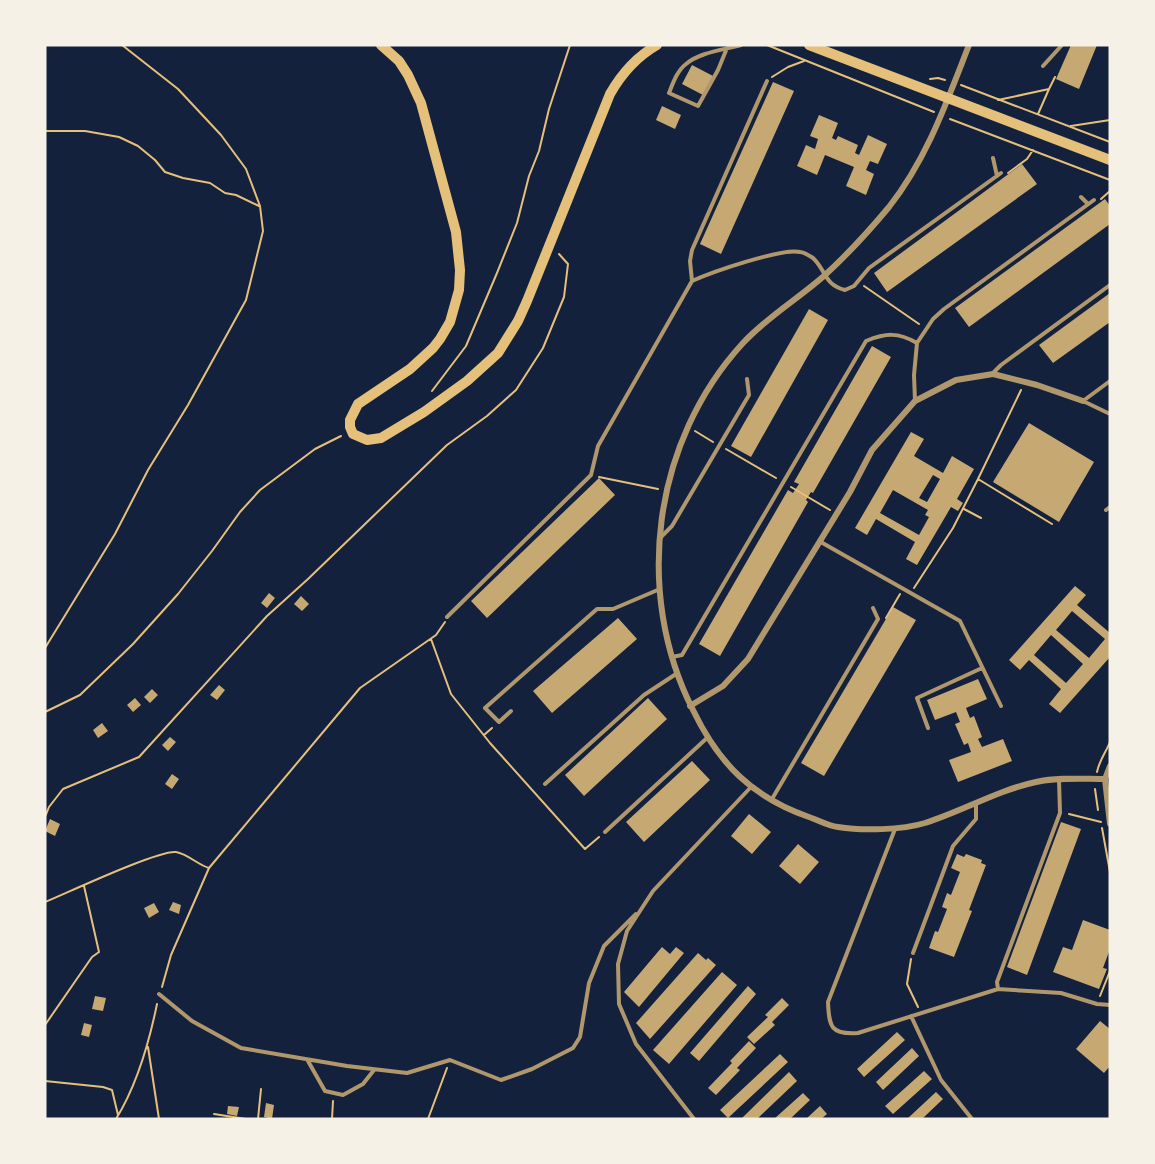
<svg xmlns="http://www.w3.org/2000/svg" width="1155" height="1164" font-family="'Open Sans',sans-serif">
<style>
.building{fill:#c6a872;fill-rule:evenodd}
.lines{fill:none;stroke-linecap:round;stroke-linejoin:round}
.path{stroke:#e5c07b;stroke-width:2}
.service{stroke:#b1986c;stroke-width:4}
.minor{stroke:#b1986c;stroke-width:6}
.secondary{stroke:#e5c07b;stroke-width:10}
</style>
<rect width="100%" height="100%" fill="#14213d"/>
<path class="building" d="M1071 45H1097L1079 89 1056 79Z
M692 65 713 76 703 95 682 84Z
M773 82 794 91 721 254 700 244Z
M662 106 681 115 675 129 656 120Z
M819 115 838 123 832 138 836 140 838 136 858 145 855 153 859 155 868 135 887 144 878 164 870 161 866 170 874 174 866 195 846 186 854 167 825 155 817 175 797 166 806 145 815 149 818 139 810 136Z
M1022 164 1037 184 887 292 874 273Z
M1105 199 1110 206V224L969 327 955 308Z
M1110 293V322L1053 363 1039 345Z
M809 309 828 320 751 457 731 446Z
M872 346 891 357 813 493 811 492 806 500 808 502 720 656 699 644 788 490 793 493 799 484 794 482Z
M1029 423 1094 462 1059 522 993 482Z
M911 432 924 439 914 456 943 473 952 456 974 469 957 499 963 503 958 511 951 507 917 565 906 559 915 542 876 519 867 535 855 528ZM933 475 940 479 927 502 919 498ZM893 490 928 510 925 515 929 517 919 535 880 513Z
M599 478 615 495 487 618 471 601Z
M1075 586 1086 595 1077 605 1110 633V657L1060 713 1049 704 1061 689 1029 660 1020 670 1009 660ZM1072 611 1105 639 1089 658 1056 630ZM1051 635 1083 664 1066 683 1034 655Z
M269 593 275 598 267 608 261 603Z
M301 596 309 604 302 611 294 604Z
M893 607 916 620 824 776 801 763Z
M618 618 637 639 552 713 533 691Z
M978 679 987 699 966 708 970 718 974 716 982 737 978 739 982 747 1003 739 1012 761 958 782 949 760 971 752 968 743 964 745 955 724 960 722 956 712 935 720 927 700Z
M219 685 225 690 217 700 210 695Z
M152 689 158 695 150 703 144 697Z
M135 698 141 705 133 712 127 705Z
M648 698 667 719 584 796 565 775Z
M102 723 108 731 98 738 93 730Z
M170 737 176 742 168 751 162 745Z
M692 761 710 780 644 842 626 822Z
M172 774 179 779 172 789 165 784Z
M749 814 771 832 752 854 731 836Z
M50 819 60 824 55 836 45 831Z
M1061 822 1081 829 1027 975 1007 967Z
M798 844 819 862 800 884 779 866Z
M957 854 964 857 966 854 982 860 981 863 986 865 969 910 972 911 954 957 929 948 935 931 938 932 947 909 942 907 947 893 951 895 960 872 951 868Z
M173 902 181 905 179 914 169 910Z
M154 903 159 912 149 918 144 908Z
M1083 920 1110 930V949L1103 968 1107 969 1099 989 1053 972 1063 947 1072 950Z
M662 947 670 954 676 947 684 953 639 1007 624 992Z
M698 953 706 960 708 958 716 965 650 1039 636 1023Z
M722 972 737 985 669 1064 653 1050Z
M748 986 756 994 699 1061 690 1053Z
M95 996 106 998 103 1011 92 1009Z
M782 998 789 1005 772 1022 775 1025 754 1044 747 1037 768 1017 765 1015Z
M1100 1021 1110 1029V1066L1104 1073 1076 1049Z
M84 1023 92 1025 89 1037 81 1035Z
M897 1032 905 1040 864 1077 857 1069Z
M749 1041 756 1048 737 1068 740 1070 716 1095 708 1088 732 1063 730 1061Z
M912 1048 919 1056 883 1090 876 1082Z
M780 1054 788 1062 728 1118 720 1110Z
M924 1071 932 1079 893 1114 885 1106Z
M789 1072 797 1081 757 1119H741Z
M936 1092 943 1099 922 1119H907Z
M803 1093 810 1100 790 1119H774Z
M266 1103 274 1105 272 1119 264 1117Z
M228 1106 239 1107 237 1116 227 1114Z
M820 1106 827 1114 821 1119H806Z"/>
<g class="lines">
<path class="path" d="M767 45 934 112
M772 77 788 67 804 61
M930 79 938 78 945 80
M961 85 1110 142
M998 100 1049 89 1055 77
M1038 114 1049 89
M950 119 1110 180
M1071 126 1110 120
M45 131H85L119 137 138 146 155 160 165 172 183 178 210 183 225 193 236 195 259 206
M1008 173 1027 159 1033 150
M1101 199 1110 191
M864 286 919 324
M1021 390 978 479 1052 524
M432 391 466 346 497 273 517 223 529 176 539 151 549 109 570 45
M695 431 713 442
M726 449 776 478
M599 477 658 489
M791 487 830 510
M964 509 981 518
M914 588 953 528 978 479
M886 618 900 594
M431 639 451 694 490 743 585 849 599 837
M45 648 115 534 148 470 188 405 246 300 263 231 260 206 246 169 221 135 178 89 122 45
M45 712 80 695 133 644 178 594 212 551 240 512 260 490 315 449 341 436
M484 735 492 728
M1097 772C1099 761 1106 752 1110 742
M1095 789 1098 810
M1069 814 1101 822
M45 817 49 807 63 789 139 757 267 616 308 579 447 445 487 416 516 390 543 348 564 297 568 264 559 254
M1102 828 1110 872
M45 902C67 893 158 850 176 852 188 854 198 865 209 868
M911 959 907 984 918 1007
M162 987 171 955 209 868 360 688 436 635 445 622
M1100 996 1110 971
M45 1025 92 957 99 952 84 886
M148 1047 159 1119
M45 1081 103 1087 112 1090 118 1115
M214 1114 246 1119
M116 1119C137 1085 149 1043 157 1004
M258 1119 261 1089
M332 1119 333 1101
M428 1119 447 1068"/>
<path class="service" d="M727 48 718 70 698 106 669 93C673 83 677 71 686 64 700 52 724 50 741 45
M1043 66 1062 45
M767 81 692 250 690 261 692 281C712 272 781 248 800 252 804 252 810 256 813 258 826 270 824 285 845 290L854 286 869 268 1001 173
M993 158 997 176
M1081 197 1088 204
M993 373 1001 365 1110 285
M1110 381 1083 401 1110 414
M915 401 914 375 917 343 933 319 944 309 1094 200
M1106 510 1110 507
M661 537 672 526 749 395 747 379
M819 541 960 621 1001 706
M447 617 591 475 598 446 692 281
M672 657 682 655 866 341C886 333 898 332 917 343
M511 711 499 722 485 708 597 609H613L660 589
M928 728 917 698 982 668
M545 784 644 695 676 674
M772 799 878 619 873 608
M895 829 828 1002C829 1027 831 1035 858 1033L998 989 1061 993 1097 1004 1110 1005
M605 832 707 738
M913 953 953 846 976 819V803
M998 989 997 982 1060 813 1059 780
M159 994 192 1021 241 1048 347 1066 407 1073 450 1060 501 1080 532 1069 573 1048 580 1037 589 983 604 946 636 914
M911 1016 941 1080 972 1119
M308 1061 325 1091 343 1095 363 1084 374 1070
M694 1119 636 1044 619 1004 618 964 627 931 653 891 751 787"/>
<path class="minor" d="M969 45C947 101 927 159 889 207 869 231 848 254 825 275 798 299 767 317 743 343 653 441 633 592 693 710 719 764 752 797 809 817 818 820 828 826 838 827 862 831 902 830 925 823 963 811 998 790 1036 782 1058 777 1083 779 1105 779
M690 706 723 686 748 659 850 492 872 450 915 401 956 380 993 374 1037 385 1083 401
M1110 766 1105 779 1110 824"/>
<path class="secondary" d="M381 45 399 61 408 75 421 103 456 232 460 270 459 290 450 322 440 339 433 348 410 369 358 404 350 420V427L353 434 367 440 381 438 424 412 467 381 498 353 518 321 527 301 610 94C622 73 636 57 657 45
M809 45 1110 160"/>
</g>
<rect width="1155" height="1164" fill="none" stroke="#f6f1e7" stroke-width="93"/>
</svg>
